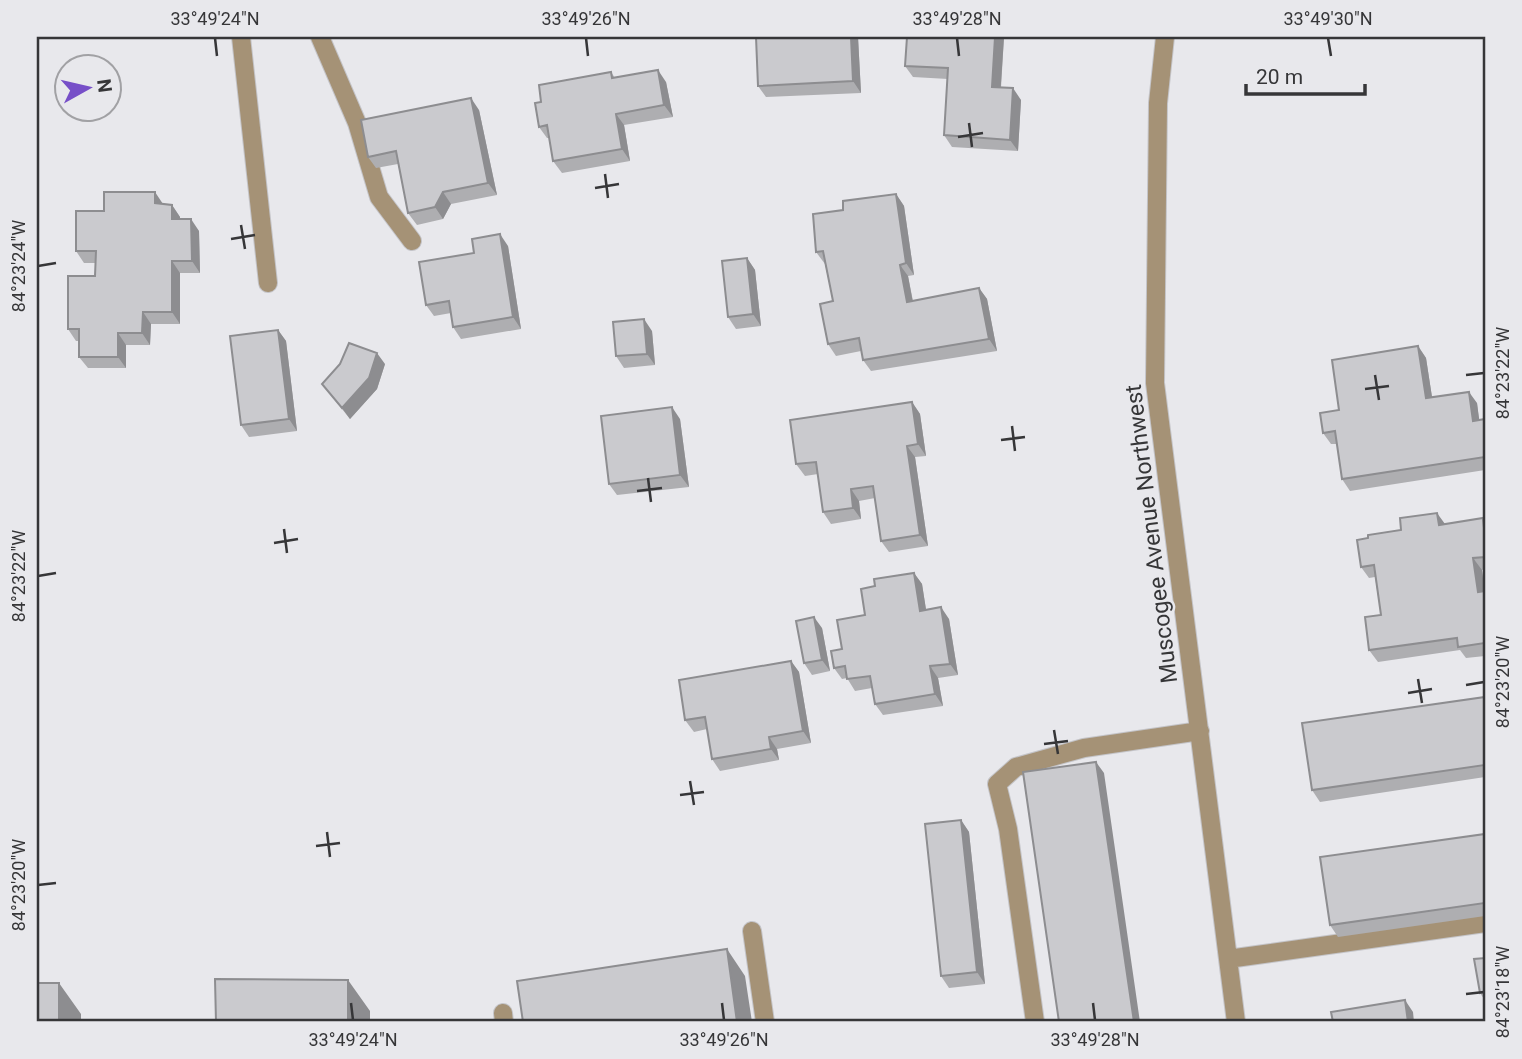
<svg xmlns="http://www.w3.org/2000/svg" width="1522" height="1059" font-family="Roboto,sans-serif">
<style>
.lines{fill:none;stroke-linecap:round;stroke-linejoin:round}
.minor-casing{stroke:#c4c4c8;stroke-width:20}
.minor{stroke:#a59276;stroke-width:18}
.wall{fill:#aeaeb1}
.shaded-wall{fill:#8d8d90}
.building{fill:#cacace;stroke:#8d8d90;stroke-width:2}
.ticks{fill:none;stroke:#363638;stroke-width:2.5}
.labels{text-anchor:middle;stroke-width:5;stroke-linejoin:round;paint-order:stroke}
.street-label{font-size:23px;fill:#363638;stroke:#e8e8ec}
.neatline{fill:none;stroke:#363638;stroke-width:2.5}
.ticks-label{font-size:18px;text-anchor:middle;fill:#363638}
</style>
<rect width="100%" height="100%" fill="#e8e8ec"/>
<g class="lines">
<g class="minor-casing">
<path id="minor" d="M241 37 268 283
M320 37 357 123 379 197 412 241
M1165 37 1158 103 1155 383 1236 1022
M752 931 765 1022
M1228 959 1485 923
M503 1013 504 1022
M1035 1022 1008 829 997 784 1016 767 1084 748 1200 731"/>
</g>
<use href="#minor" class="minor"/>
</g>
<path class="wall" d="M756 37H858L861 93 766 97 758 86Z
M1004 37 1001 88 1021 100 1018 151 952 147 944 135 948 79 913 77 905 66Z
M611 72 615 78 666 82 673 117 624 125 630 161 562 173 553 161 549 138H547L539 127 541 102Z
M479 110 497 195 451 204 443 219 417 225 408 213 398 164 376 168 368 157Z
M896 194 904 206 914 275 908 276 913 301 979 288 987 299 997 351 871 371 863 360 861 351 836 356 828 344 833 301 825 264 816 252 843 210Z
M163 204 172 205 180 217V219L199 231 200 273H180V324H151L150 345H126V368H88L79 357V341H76L68 329 95 276 96 263H84L76 251Z
M508 246 521 329 461 339 453 327 451 313 434 316 426 305 474 253Z
M747 258 755 270 761 326 736 329 728 317Z
M278 330 286 341 297 431 249 437 241 425Z
M652 331 655 365 624 368 616 356Z
M1418 346 1426 358 1432 397 1477 403 1479 420 1485 419V470L1350 491 1342 479 1337 444H1331L1323 433 1339 410Z
M385 364 377 389 350 419 322 384Z
M912 402 920 414 926 456 915 457 928 546 889 552 881 541 875 498 859 501 861 519 831 524 823 512 818 474 805 476 796 464Z
M680 419 689 487 617 495 609 484Z
M1485 522V569L1482 570 1485 591V656L1466 658 1460 650 1378 662 1369 650 1381 615 1375 577 1369 578 1361 567 1368 538 1401 530 1445 524Z
M914 573 922 584 926 610 949 619 958 675 938 678 943 706 883 715 875 704 872 688 855 691 847 678 842 679 834 668 842 649 865 615 875 586Z
M822 628 830 671 812 675 804 663Z
M791 661 799 672 811 743 777 749 779 760 720 771 712 759 707 729 694 732 685 720Z
M1485 697V777L1320 802 1312 790Z
M961 820 969 832 985 984 949 988 941 976Z
M1485 834V916L1338 937 1330 925Z
M1485 958V998L1484 999 1480 993Z"/>
<path class="shaded-wall" d="M851 37H858L861 93 853 81Z
M995 37H1004L1000 98 992 87Z
M658 70 666 82 673 117 664 105Z
M1013 88 1021 100 1018 151 1010 140Z
M471 98 479 110 497 195 488 183Z
M616 114 624 125 630 161 622 149Z
M155 192 163 204 155 203Z
M443 192 451 204 443 219 435 207Z
M896 194 904 206 914 275 906 263Z
M172 205 180 217V231L172 219Z
M191 219 199 231 200 273 192 261Z
M500 234 508 246 521 329 513 317Z
M747 258 755 270 761 326 753 314Z
M172 261 180 273V324L172 312Z
M900 265 908 276 915 314 907 302Z
M979 288 987 299 997 351 989 339Z
M143 312 151 324 150 345 142 333Z
M644 319 652 331 655 365 647 354Z
M278 330 286 341 297 431 289 419Z
M118 333 126 345V368L118 357Z
M1418 346 1426 358 1434 410 1426 398Z
M377 353 385 364 377 389 350 419 342 408Z
M1469 392 1477 403 1481 433 1473 421Z
M912 402 920 414 926 456 918 444Z
M672 407 680 419 689 487 680 475Z
M907 446 915 457 928 546 920 535Z
M851 489 859 501 861 519 853 508Z
M1437 513 1445 524 1439 525Z
M1473 558 1482 570 1485 596 1478 592Z
M914 573 922 584 928 622 920 611Z
M941 607 949 619 958 675 950 664Z
M814 617 822 628 830 671 822 660Z
M791 661 799 672 811 743 803 731Z
M930 666 938 678 943 706 935 694Z
M769 737 777 749 779 760 771 749Z
M1096 762 1104 773 1140 1022H1134Z
M961 820 969 832 985 984 977 972Z
M727 949 745 976 752 1022H737Z
M348 980 370 1011V1022H348Z
M59 983 81 1014V1022H59Z
M1405 1000 1413 1012 1414 1022H1408Z"/>
<path class="building" d="M756 37H851L853 81 758 86Z
M907 37H995L992 87 1013 88 1010 140 944 135 948 68 905 66Z
M658 70 664 105 616 114 622 149 553 161 547 125 539 127 535 103 541 102 539 85 611 72 612 78Z
M471 98 488 183 443 192 435 207 408 213 396 151 368 157 361 120Z
M104 192H155V203L172 205V219H191L192 261H172V312H143L142 333H118V357H79V329H68V276H95L96 251H76V211H104Z
M896 194 906 263 900 265 907 302 979 288 989 339 863 360 859 338 828 344 820 304 833 301 823 251 816 252 813 214 843 210V201Z
M500 234 513 317 453 327 449 301 426 305 419 262 474 253 472 239Z
M747 258 753 314 728 317 722 261Z
M644 319 647 354 616 356 613 322Z
M278 330 289 419 241 425 230 336Z
M349 343 377 353 369 378 342 408 322 384 340 364Z
M1418 346 1426 398 1469 392 1473 421 1485 419V457L1342 479 1335 431 1323 433 1320 413 1339 410 1332 360Z
M912 402 918 444 907 446 920 535 881 541 873 486 851 489 853 508 823 512 816 462 796 464 790 420Z
M672 407 680 475 609 484 601 416Z
M1437 513 1439 525 1483 518 1485 538V557L1473 558 1478 592 1485 591V643L1458 647 1457 638 1369 650 1365 617 1381 615 1374 565 1361 567 1357 540 1368 538V535L1401 530 1400 518Z
M914 573 920 611 941 607 950 664 930 666 935 694 875 704 870 676 847 679 845 666 834 668 831 651 842 649 837 620 865 615 861 589 875 586 874 579Z
M814 617 822 660 804 663 796 621Z
M791 661 803 731 769 737 771 749 712 759 705 717 685 720 679 680Z
M1485 697V765L1312 790 1302 723Z
M1096 762 1134 1022H1059L1023 772Z
M961 820 977 972 941 976 925 824Z
M1485 834V903L1330 925 1320 857Z
M727 949 737 1022H523L517 981Z
M1485 958V992L1480 993 1474 959Z
M215 979 348 980V1022H216Z
M37 983H59V1022H37Z
M1405 1000 1408 1022H1333L1331 1012Z"/>
<path class="ticks" d="M215 38 217 56M586 38 588 56M957 38 959 56M1328 38 1331 56M969 123 972 147M958 137 983 133M605 174 608 198M595 188 619 184M241 225 245 249M231 239 255 235M38 266 56 263M1375 375 1379 400M1466 375 1484 373M1365 389 1389 386M1012 426 1015 451M1001 440 1025 437M648 478 651 502M637 491 662 488M284 529 287 553M274 543 298 539M38 576 56 573M1418 679 1422 703M1466 685 1484 682M1408 693 1432 689M1054 730 1058 754M1044 744 1068 741M690 781 694 805M680 795 704 792M327 832 330 857M316 846 340 843M38 885 56 883M1466 994 1484 992M351 1003 353 1020M722 1003 724 1020M1093 1003 1095 1020"/>
<g class="labels">
<g class="street-label">
<text transform="translate(1151 534) rotate(-97)" y="8">Muscogee Avenue Northwest</text>
</g>
</g>
<rect width="1522" height="1059" fill="none" stroke="#e8e8ec" stroke-width="77"/>
<g transform="translate(88 88) rotate(82)"><circle r="33" fill="#e8e8ec" stroke="#a1a1a4" stroke-width="2"/>
<path d="M0-5L12 26L0 18L-12 26Z" fill="#774fc8"/>
<text y="-10" font-size="19" font-weight="bold" text-anchor="middle" fill="#363638">N</text>
</g>
<path d="M1246 84v10h119v-10" fill="none" stroke="#363638" stroke-width="3.5"/>
<text x="1256" y="84" font-size="21" fill="#363638" stroke="#e8e8ec" stroke-width="5" paint-order="stroke">20 m</text>
<rect x="38" y="38" width="1446" height="982" class="neatline"/>
<g class="ticks-label">
<text x="215" y="25">33°49'24"N</text>
<text x="586" y="25">33°49'26"N</text>
<text x="957" y="25">33°49'28"N</text>
<text x="1328" y="25">33°49'30"N</text>
<text transform="translate(19 266) rotate(-90)" y="6">84°23'24"W</text>
<text transform="translate(1503 373) rotate(-90)" y="6">84°23'22"W</text>
<text transform="translate(19 576) rotate(-90)" y="6">84°23'22"W</text>
<text transform="translate(1503 682) rotate(-90)" y="6">84°23'20"W</text>
<text transform="translate(19 885) rotate(-90)" y="6">84°23'20"W</text>
<text transform="translate(1503 992) rotate(-90)" y="6">84°23'18"W</text>
<text x="353" y="1046">33°49'24"N</text>
<text x="724" y="1046">33°49'26"N</text>
<text x="1095" y="1046">33°49'28"N</text>
</g>
</svg>
